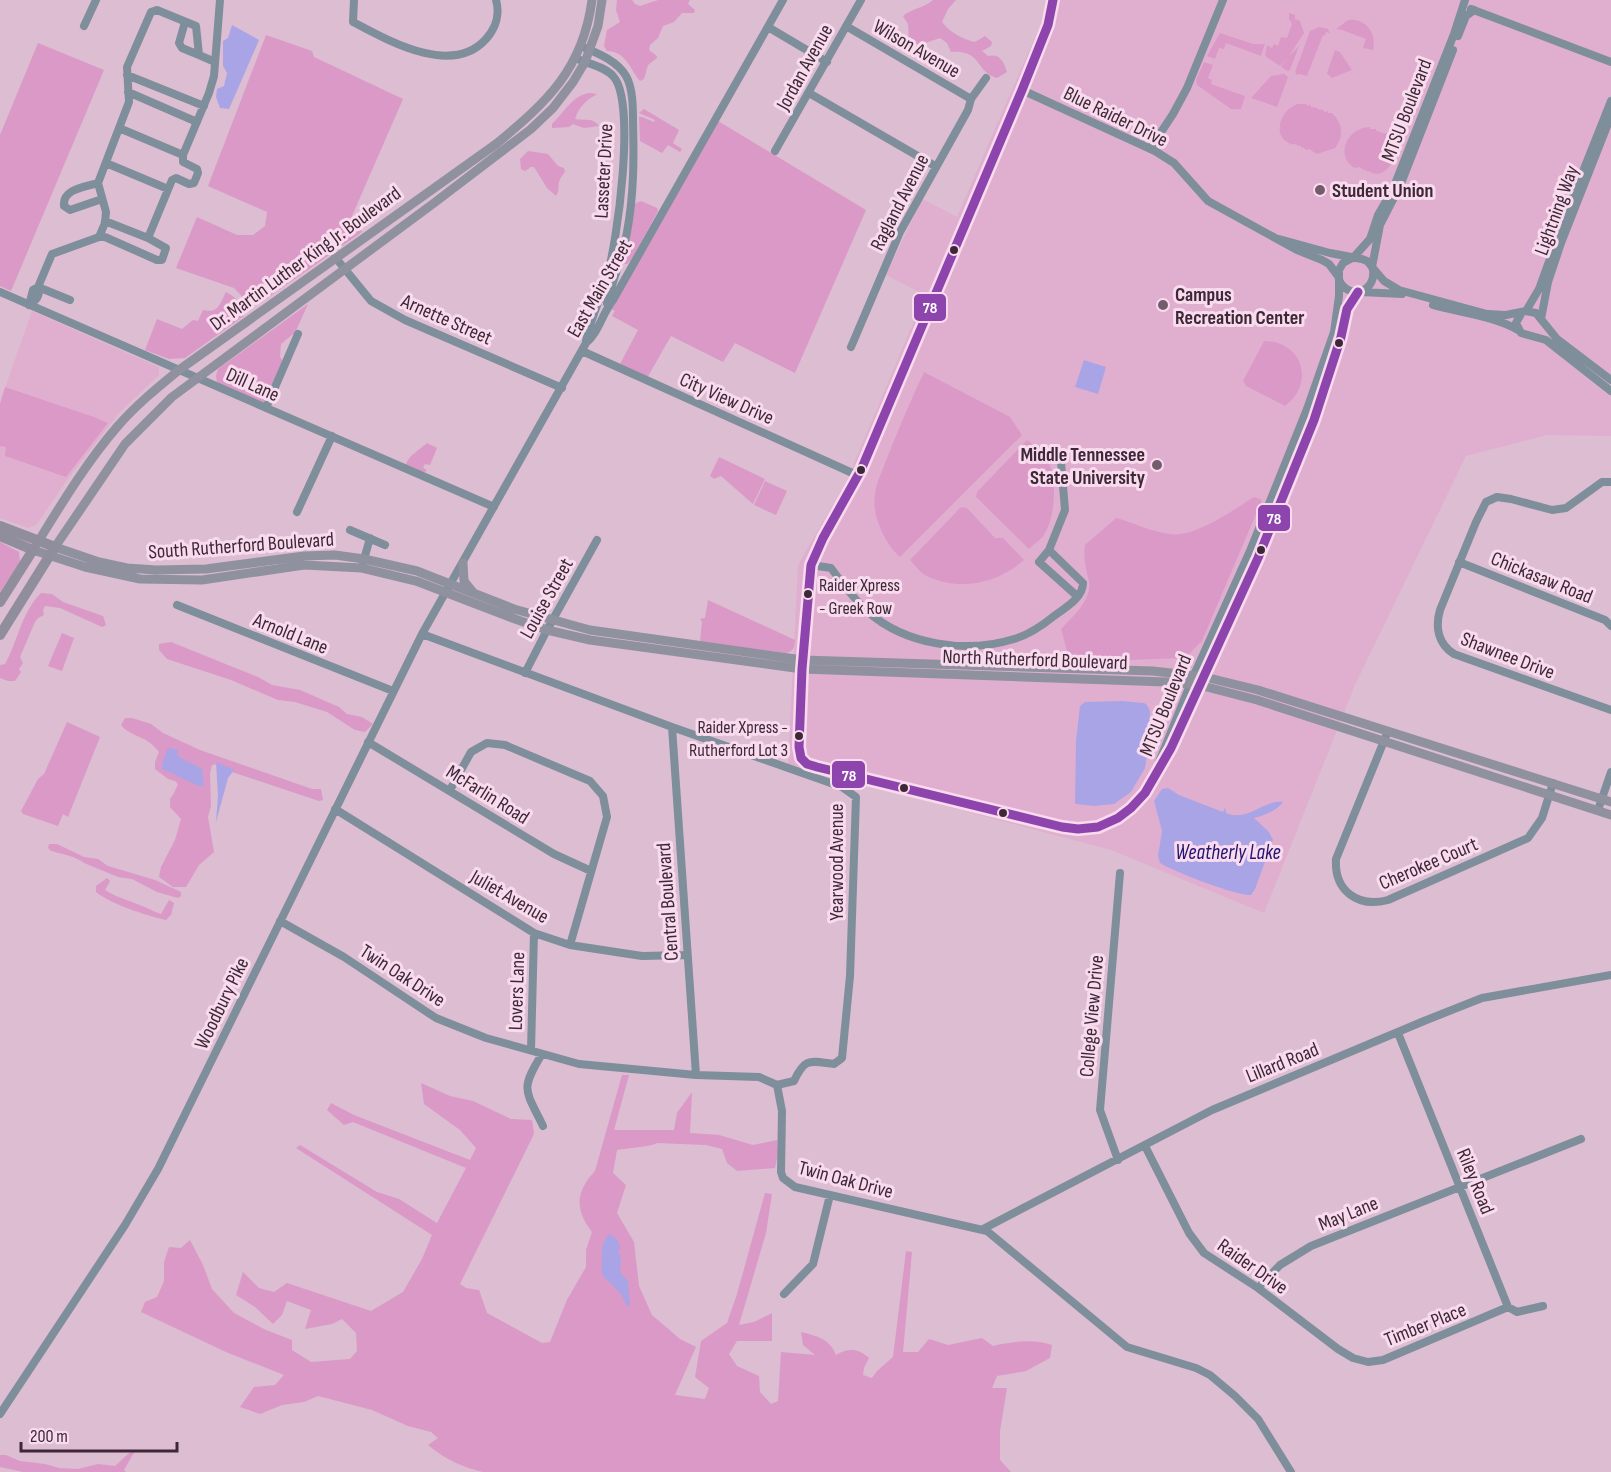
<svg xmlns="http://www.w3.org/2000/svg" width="1611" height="1472" font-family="'Sofia Sans Condensed',sans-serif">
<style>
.built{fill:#e0afd0}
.green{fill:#db99c7}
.water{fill:#a9a4e6}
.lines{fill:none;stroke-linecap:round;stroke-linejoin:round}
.minor{stroke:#7e8e9b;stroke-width:8}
.major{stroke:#90919f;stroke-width:9}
.highway{stroke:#908e9c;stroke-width:10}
.bus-1-casing{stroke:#f9dbee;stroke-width:14}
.bus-1{stroke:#8e44ad;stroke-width:9}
.poi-dot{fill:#755c6d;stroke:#f9dbee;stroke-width:2}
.bus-dot{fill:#3e2837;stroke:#f9dbee;stroke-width:2}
.labels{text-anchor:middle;stroke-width:6;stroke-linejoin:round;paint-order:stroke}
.bus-label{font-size:18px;fill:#3e2837;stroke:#f9dbee;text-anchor:start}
.street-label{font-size:20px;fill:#3e2837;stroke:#f9dbee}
.poi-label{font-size:20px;font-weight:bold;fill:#3e2837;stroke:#f9dbee;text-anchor:start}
.water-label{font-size:21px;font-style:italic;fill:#221370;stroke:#f9dbee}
.line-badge{stroke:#f9dbee;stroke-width:2}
.badge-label{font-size:16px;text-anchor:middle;font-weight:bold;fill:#fff}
</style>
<rect width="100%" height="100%" fill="#dcbdd2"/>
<path class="built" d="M1046 0H1611V436L1547 435 1466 456 1355 685 1264 913 1111 850 788 764 798 565 847 480 925 295 886 275 922 199 957 217 1041 23Z
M32 311 159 367V375L119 413 67 480 37 524 29 528 0 518V402Z"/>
<path class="green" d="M617 0H632L635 4 640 6 658 0H690L688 4 695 10 694 13H682L674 22 663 26 658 38 650 45 649 50 657 56V58L648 65 644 79 640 81C629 68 627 52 607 51L604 46 607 30 620 22 616 10Z
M933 0H956L948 9 942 22C948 31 964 40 975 42L985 36 992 42 991 46 982 51 988 56C1000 53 1004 62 1007 72L997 78C975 72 982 49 951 52L947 43 940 38 919 45 909 41 908 24 903 16C913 8 924 8 933 0Z
M1289 13 1295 15V19L1300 21 1304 33 1289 56 1299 46 1290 70 1288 71 1281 67 1287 59 1280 66 1265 56 1267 45 1272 48 1274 44 1278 46 1281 37 1287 38 1292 24 1289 19Z
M1348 20C1366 18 1377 33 1373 50L1363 48 1366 39 1342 30 1336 29Z
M1319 27 1328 29 1330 33 1326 32 1325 36 1323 35 1307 76 1299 74 1297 75 1295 72 1310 31Z
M1220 33 1253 44H1265L1261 56 1226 43 1224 49 1219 48 1215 59 1207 56Z
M266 35 312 51 314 57 403 99 352 216 362 232 259 304 250 305 234 288 176 268 197 217 237 235H253L265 226 267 212 208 186Z
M38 43 104 70 11 291 0 286V135Z
M1335 50 1340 52 1352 70 1332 78 1327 73Z
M1204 62 1213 65 1208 78 1212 80 1211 84 1245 96 1241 109H1231L1197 85 1196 80Z
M1284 74 1288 77 1277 107 1251 98 1271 76Z
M590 93 597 94C587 100 579 106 575 119 584 121 593 117 599 126L584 128 573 124 569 127 552 128V124C564 113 572 95 590 93Z
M1298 104H1305L1309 106 1310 104 1311 107 1317 108 1320 110 1321 109 1325 112 1328 111V113H1332C1343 124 1344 136 1335 148L1317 154 1309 149 1306 150 1303 147 1302 149 1301 146C1298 146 1297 145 1295 144 1293 144 1292 145 1291 144 1271 137 1280 109 1298 104Z
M644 109 679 130 673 143 682 149 680 152 668 145 662 153 640 141 639 117H642L654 122 655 120 639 113Z
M718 121 866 210 795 373 735 343 723 362 671 336 647 378 620 364 638 330 612 316 615 311 611 309Z
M1370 127V129H1376V131C1379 131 1380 132 1383 133 1384 134 1385 133 1387 133 1409 143 1387 185 1369 171L1368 172 1365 170C1363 170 1362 168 1359 167 1358 167 1357 168 1355 168 1336 159 1344 128 1370 127Z
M528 151 548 154 558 166 564 168 565 172C554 185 562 186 556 196L547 188 534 167H531L525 171 521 169 520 159Z
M641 201 657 208 658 211 632 259 627 264H625L623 263 634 206 636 203Z
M226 292C236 297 243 304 244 316L185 358 169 359 145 350 157 319 182 329 193 320 198 321 203 310C219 314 220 303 226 292Z
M308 304 294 335 293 334 281 344 280 357 283 361 265 402 263 403 217 383 216 376 218 369Z
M1264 341C1302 341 1316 383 1285 406L1246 386 1243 381Z
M924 372 1010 417 1022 435 900 557C885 544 871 514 875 494 876 483 882 472 885 463 897 432 910 402 924 372Z
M5 387 94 417 108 423 66 477 5 456 6 447 0 446V404Z
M1027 440C1033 445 1040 450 1045 456 1058 472 1056 515 1045 533 1042 539 1034 544 1029 549L976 497 977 492Z
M427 443 437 448 430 465 425 464 423 468 427 470 424 473 406 466C406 457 421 449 427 443Z
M719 457 765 479 753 504 721 476 714 479 710 476Z
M765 481 787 491 776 515 754 505Z
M1254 497 1262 500 1202 641 1185 658 1070 662 1061 629C1072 617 1092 600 1089 582 1086 568 1083 559 1085 545L1116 518C1134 523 1152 532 1170 534 1195 538 1233 510 1254 497Z
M961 507 967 508 995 538H1003L1024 560C998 583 959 592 927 576 920 573 915 565 910 560Z
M0 542 19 552 20 562 0 592Z
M41 593 52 594 63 602 103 616 106 625 102 627 60 608 45 606 43 610 44 615 38 618 35 622 20 657 23 663 19 669 21 672 15 681H8L0 678V665L5 664C18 641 21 613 41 593Z
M708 600 795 640C794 647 794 652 785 653L700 642 702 622 700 619 705 618Z
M62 633 74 638 62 671 48 666Z
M171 642 258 677 272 685 300 690 339 707 347 714 362 717 373 724 365 732 355 730 327 712 295 702 278 700 231 680 167 659 159 650V644Z
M125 718H132L151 724 163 733 200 750 312 789H321L323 800 319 801 229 771 218 764 212 765 210 773 211 806 208 817 214 852 199 865 186 887H173L159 877 161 867 175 840 181 819 170 807V799L174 793 178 784 175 781 168 779 155 769V762L159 752C148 736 129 736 121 725Z
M67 722 100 737 68 817 63 814 58 826 23 814 21 811 38 779 44 774Z
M49 844H57L84 857 98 859 108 866 155 880 181 892V896L178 898 157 892 132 879 118 877 84 863C78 857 59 853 51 851L48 848Z
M107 878 110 881 105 890C117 898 129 900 142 906 148 908 154 912 161 914L169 900 174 903 171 915 166 920C145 915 113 905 96 892V886Z
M622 1075H629L614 1130H674L677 1113 692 1092 690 1133 719 1135 753 1145 777 1140 778 1153 775 1168 737 1171 727 1163 722 1149 706 1145 657 1143C651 1147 626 1148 617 1150L613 1173 626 1185 617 1213 634 1242 639 1286 652 1315 680 1339 696 1347 675 1395 705 1399 709 1388 695 1377 701 1341 727 1323 737 1294 765 1193 772 1194 766 1233 739 1325 754 1322 772 1313V1341H737L729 1354 737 1366 759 1376 760 1392 771 1404 778 1401 781 1352 815 1355 803 1345 801 1332C817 1336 830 1339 836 1355 848 1348 858 1348 869 1358L864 1368 863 1375 872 1378 877 1371 893 1357 906 1251 912 1252 903 1352H918L929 1339 948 1345 982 1338 993 1346C1013 1341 1033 1339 1052 1345L1050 1358 1026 1371 997 1376 992 1388H1007L1000 1431V1460L1011 1472H483C462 1467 445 1459 428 1445L438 1438 431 1432 408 1426 372 1410 318 1396 304 1402 282 1405 260 1414 240 1407 254 1387 275 1385 284 1375 226 1352 141 1312 145 1302 157 1297 164 1281V1262L169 1247 181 1248 190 1240 203 1265 212 1289 234 1313 266 1330 292 1340V1350L311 1362 350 1359 357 1351 356 1333 342 1319 332 1324 305 1329 311 1310 287 1301 282 1315 273 1324 255 1307 236 1295 243 1272 259 1288 274 1292 287 1283 371 1311 403 1292 422 1259 432 1235 296 1148 300 1145 377 1192 399 1199 437 1223 466 1168 353 1122 344 1125 327 1110 331 1103 354 1115 470 1160 476 1148 460 1130 424 1104 421 1083 450 1096 473 1101 511 1119 532 1120 534 1134 460 1284 466 1288 479 1290 487 1313 542 1343 550 1342 567 1300 586 1267V1250L592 1232C575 1210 575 1192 595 1171Z
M136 1449 124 1470 126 1472H23L0 1467V1455H6L20 1461 45 1464 59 1468 78 1469 98 1464 115 1466 129 1453Z"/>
<path class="water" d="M232 25 259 40 229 109 220 108 216 97 217 89 224 86 227 73 223 66V41L228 38Z
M1084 360 1106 367 1098 394 1075 387Z
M1122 701 1144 703 1147 705 1150 711 1148 749 1145 768 1131 792 1114 804 1094 806 1076 804 1075 803 1076 741 1080 706 1085 702Z
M168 748 178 750 177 755C185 761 194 764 202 769L204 787C189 783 177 775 162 769V764Z
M216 762 234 770 228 778 216 822 218 795Z
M1168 788 1179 795 1223 812 1225 807 1226 813C1249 822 1261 800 1283 802 1276 811 1265 815 1254 818L1269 832 1273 840 1255 889 1251 895C1237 896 1172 871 1160 863L1158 856 1162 831 1154 801 1162 789Z
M609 1234 617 1239 620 1247 618 1252 621 1256 620 1272 628 1281 630 1307 627 1306 621 1294 602 1275C602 1263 599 1243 609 1234Z"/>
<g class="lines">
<path class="minor" d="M354 0 353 22C389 41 452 77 486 39 496 28 500 14 496 0
M1053 0 1048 25 1022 90 861 470 823 538 811 565 802 669 799 747 801 758 807 764 817 767 1062 827 1078 829 1098 827 1118 818 1131 808 1145 793 1171 748 1258 558 1314 420 1341 337 1347 309 1358 292
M1471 9 1611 62
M185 22 179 43 182 48 199 55
M84 26 96 0
M846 26 971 99
M768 27 827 62
M1458 36 1466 16 1474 10
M585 48C600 54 618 62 626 76 633 88 633 108 633 121 634 158 634 195 627 232 623 256 613 279 607 303
M580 60C590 64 605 67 613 76 637 101 617 246 606 280 600 300 590 320 586 341
M127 75 204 106
M1022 90 1155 151 1174 163 1208 201 1297 250 1322 260 1329 264 1338 276
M128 92 197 122
M809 93 935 166
M119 128 183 155
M1150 149 1173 114 1187 88 1223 0
M775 151 861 0
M106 163 168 189
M98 183C85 187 62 189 64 206L70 210 102 199
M105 221 148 238
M99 237 105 223 106 212 98 183 129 102 127 67 151 12 157 10 196 26 199 55 215 62
M1279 239 1330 253 1362 259 1367 261 1384 281 1399 290 1487 314 1506 315 1526 311 1536 313 1557 339 1611 380
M335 257 371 301 405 320 562 388
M1353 258 1370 239 1378 215 1393 189 1454 34 1465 0
M1372 267 1380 225 1400 186 1453 50
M1339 280C1349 301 1376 292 1373 270
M38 287 70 300
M0 292 494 507
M1361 292 1402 294
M29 305C36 300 41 296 38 287L52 254 99 237H105L157 260H162L166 248 148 238 172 180 176 178 189 184 194 183 198 173 197 169 183 162V155L209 93 214 76 220 0
M29 305 33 290 38 287
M1433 305C1461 313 1494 316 1518 330
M1526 311 1539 289 1570 204 1611 101
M1522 312 1516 323 1521 333 1546 340 1611 391
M1541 319 1548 282 1561 243 1611 116
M851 347 900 232 968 110 971 99 986 78
M582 351 859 476
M266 408 298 334
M1611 482H1602L1566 508 1552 510 1511 499 1497 497 1486 502 1476 522 1440 610C1435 627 1438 644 1454 654L1611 710
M297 512 332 436
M350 530 385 545
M1049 550 1065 510 1061 462
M1459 562 1605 620 1611 626
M363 563 370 538
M811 565 831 568C842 583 853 598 867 611 905 645 966 654 1014 639 1028 635 1043 625 1054 616 1065 608 1083 598 1083 583L1049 550 1039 562 1077 596
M177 605 393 691
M422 634 672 727 842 787 856 797 850 976 842 1058 834 1064C810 1061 805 1057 794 1081L777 1085
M525 673 547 630 597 540
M672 727 696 1075
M1388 731 1336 859C1334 891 1358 908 1388 900L1528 838 1542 818 1553 783
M368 742 554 854 591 871
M1159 762 1194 675 1250 551 1307 409 1334 332 1339 296V270L1343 263 1352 258
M450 790 471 752 487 743 505 745 590 781 603 796 607 817 570 945
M335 809 534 933 570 945 642 956 687 955
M1598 810 1611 772
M280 921 344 957 436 1018 486 1038 579 1064 696 1075 759 1077 777 1085
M1398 1033 1508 1307 1517 1312 1543 1306
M531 1050 534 933
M542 1054C520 1090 525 1089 543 1126
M777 1085 782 1111 781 1172 783 1178 795 1187 987 1231 1127 1347 1196 1368 1210 1375 1235 1396 1258 1419 1291 1472
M1145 1146 1189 1233 1204 1253 1258 1288 1338 1349 1353 1358 1368 1362 1383 1360 1508 1307
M1118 1160 1100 1110 1120 873
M983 1229 1212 1110 1424 1021 1482 998 1611 975
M1258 1288 1280 1265 1311 1246 1581 1139
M784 1294 813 1264 830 1195
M0 1414 125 1225 158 1169 422 634 586 343C599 332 602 314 613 300L783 0"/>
<path class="major" d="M592 0C583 69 547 102 496 144L179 370C157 388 136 405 117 427 85 464 59 508 33 550L85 567 140 579 202 580 304 565 362 568 416 581 515 619 547 630 590 640 802 669 1166 682 1199 685 1257 700 1611 815
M602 0 598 26 585 62 573 82 553 108 531 129 434 203 172 397 125 444 55 547 99 562 127 568 156 570 206 569 304 556 335 555 364 559 417 571 514 609 590 630 803 660 1153 671 1205 677 1258 690 1611 802
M463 563 464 581 473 592"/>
<path class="highway" d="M0 526 55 547 0 635
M0 536 33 550 0 602"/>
<g class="bus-1-casing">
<path id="bus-1" d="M1053 0 1048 25 1022 90 861 470 823 538 811 565 802 669 799 747 801 758 807 764 817 767 1062 827 1078 829 1098 827 1118 818 1131 808 1145 793 1171 748 1258 558 1314 420 1341 337 1347 309 1358 292"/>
</g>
<use href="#bus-1" class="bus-1"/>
</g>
<g class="poi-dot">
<circle cx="1320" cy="190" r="6"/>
<circle cx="1163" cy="305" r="6"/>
<circle cx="1157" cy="465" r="6"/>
</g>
<g class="bus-dot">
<circle cx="954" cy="250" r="5"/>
<circle cx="1339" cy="343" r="5"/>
<circle cx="861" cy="470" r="5"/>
<circle cx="1261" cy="550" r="5"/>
<circle cx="808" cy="594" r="5"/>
<circle cx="799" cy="736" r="5"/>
<circle cx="904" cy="788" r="5"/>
<circle cx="1003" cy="813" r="5"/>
</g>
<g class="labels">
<g class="bus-label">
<text x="819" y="591">Raider Xpress<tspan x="819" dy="23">- Greek Row</tspan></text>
<text x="788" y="733" text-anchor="end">Raider Xpress -<tspan x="788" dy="23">Rutherford Lot 3</tspan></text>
</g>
<g class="street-label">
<text transform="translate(917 48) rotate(30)" y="7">Wilson Avenue</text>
<text transform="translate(804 67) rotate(-61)" y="7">Jordan Avenue</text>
<text transform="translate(1406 110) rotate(-69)" y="7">MTSU Boulevard</text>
<text transform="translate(1116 116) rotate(26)" y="7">Blue Raider Drive</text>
<text transform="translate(603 171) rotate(-87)" y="7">Lasseter Drive</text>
<text transform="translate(899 202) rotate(-63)" y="7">Ragland Avenue</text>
<text transform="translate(1556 210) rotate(-70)" y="7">Lightning Way</text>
<text transform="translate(305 258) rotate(-36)" y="7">Dr. Martin Luther King Jr. Boulevard</text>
<text transform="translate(599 288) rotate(-60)" y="7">East Main Street</text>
<text transform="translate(447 319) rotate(24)" y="7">Arnette Street</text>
<text transform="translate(253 384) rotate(24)" y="7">Dill Lane</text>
<text transform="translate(727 398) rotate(24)" y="7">City View Drive</text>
<text transform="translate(241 545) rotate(-4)" y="7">South Rutherford Boulevard</text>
<text transform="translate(1542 577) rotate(22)" y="7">Chickasaw Road</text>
<text transform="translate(546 598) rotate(-61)" y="7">Louise Street</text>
<text transform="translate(291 633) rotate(22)" y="7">Arnold Lane</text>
<text transform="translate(1508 655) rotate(21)" y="7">Shawnee Drive</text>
<text transform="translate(1035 659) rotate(2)" y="7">North Rutherford Boulevard</text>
<text transform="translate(1165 705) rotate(-68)" y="7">MTSU Boulevard</text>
<text transform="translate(488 794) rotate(32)" y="7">McFarlin Road</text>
<text transform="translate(836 862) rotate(-90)" y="7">Yearwood Avenue</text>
<text transform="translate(1428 863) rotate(-23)" y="7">Cherokee Court</text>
<text transform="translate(510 896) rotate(30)" y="7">Juliet Avenue</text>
<text transform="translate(667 902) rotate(-94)" y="7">Central Boulevard</text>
<text transform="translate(403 975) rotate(33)" y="7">Twin Oak Drive</text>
<text transform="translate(516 991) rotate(-88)" y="7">Lovers Lane</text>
<text transform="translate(221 1003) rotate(-64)" y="7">Woodbury Pike</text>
<text transform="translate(1091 1016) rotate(-85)" y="7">College View Drive</text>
<text transform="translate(1282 1062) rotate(-22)" y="7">Lillard Road</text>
<text transform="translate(846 1179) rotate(15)" y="7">Twin Oak Drive</text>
<text transform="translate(1476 1181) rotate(68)" y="7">Riley Road</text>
<text transform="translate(1348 1213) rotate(-22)" y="7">May Lane</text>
<text transform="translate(1253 1266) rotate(35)" y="7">Raider Drive</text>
<text transform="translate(1425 1324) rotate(-22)" y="7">Timber Place</text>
</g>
<g class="poi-label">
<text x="1332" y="197">Student Union</text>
<text x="1175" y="301">Campus<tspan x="1175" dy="23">Recreation Center</tspan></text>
<text x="1145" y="461" text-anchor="end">Middle Tennessee<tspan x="1145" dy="23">State University</tspan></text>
</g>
<g class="water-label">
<text x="1228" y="859">Weatherly Lake</text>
</g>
</g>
<g class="line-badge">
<rect x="913" y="293" width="34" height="29" rx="6" fill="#8e44ad"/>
<rect x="1257" y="504" width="34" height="28" rx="6" fill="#8e44ad"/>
<rect x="831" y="760" width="35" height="29" rx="6" fill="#8e44ad"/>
</g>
<g class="badge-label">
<text x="930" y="313">78</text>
<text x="1274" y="524">78</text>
<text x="849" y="781">78</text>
</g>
<path d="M21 1442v9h156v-9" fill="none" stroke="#3e2837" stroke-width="3"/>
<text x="30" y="1442" font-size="18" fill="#3e2837" stroke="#f9dbee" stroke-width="4.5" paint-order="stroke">200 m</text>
</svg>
